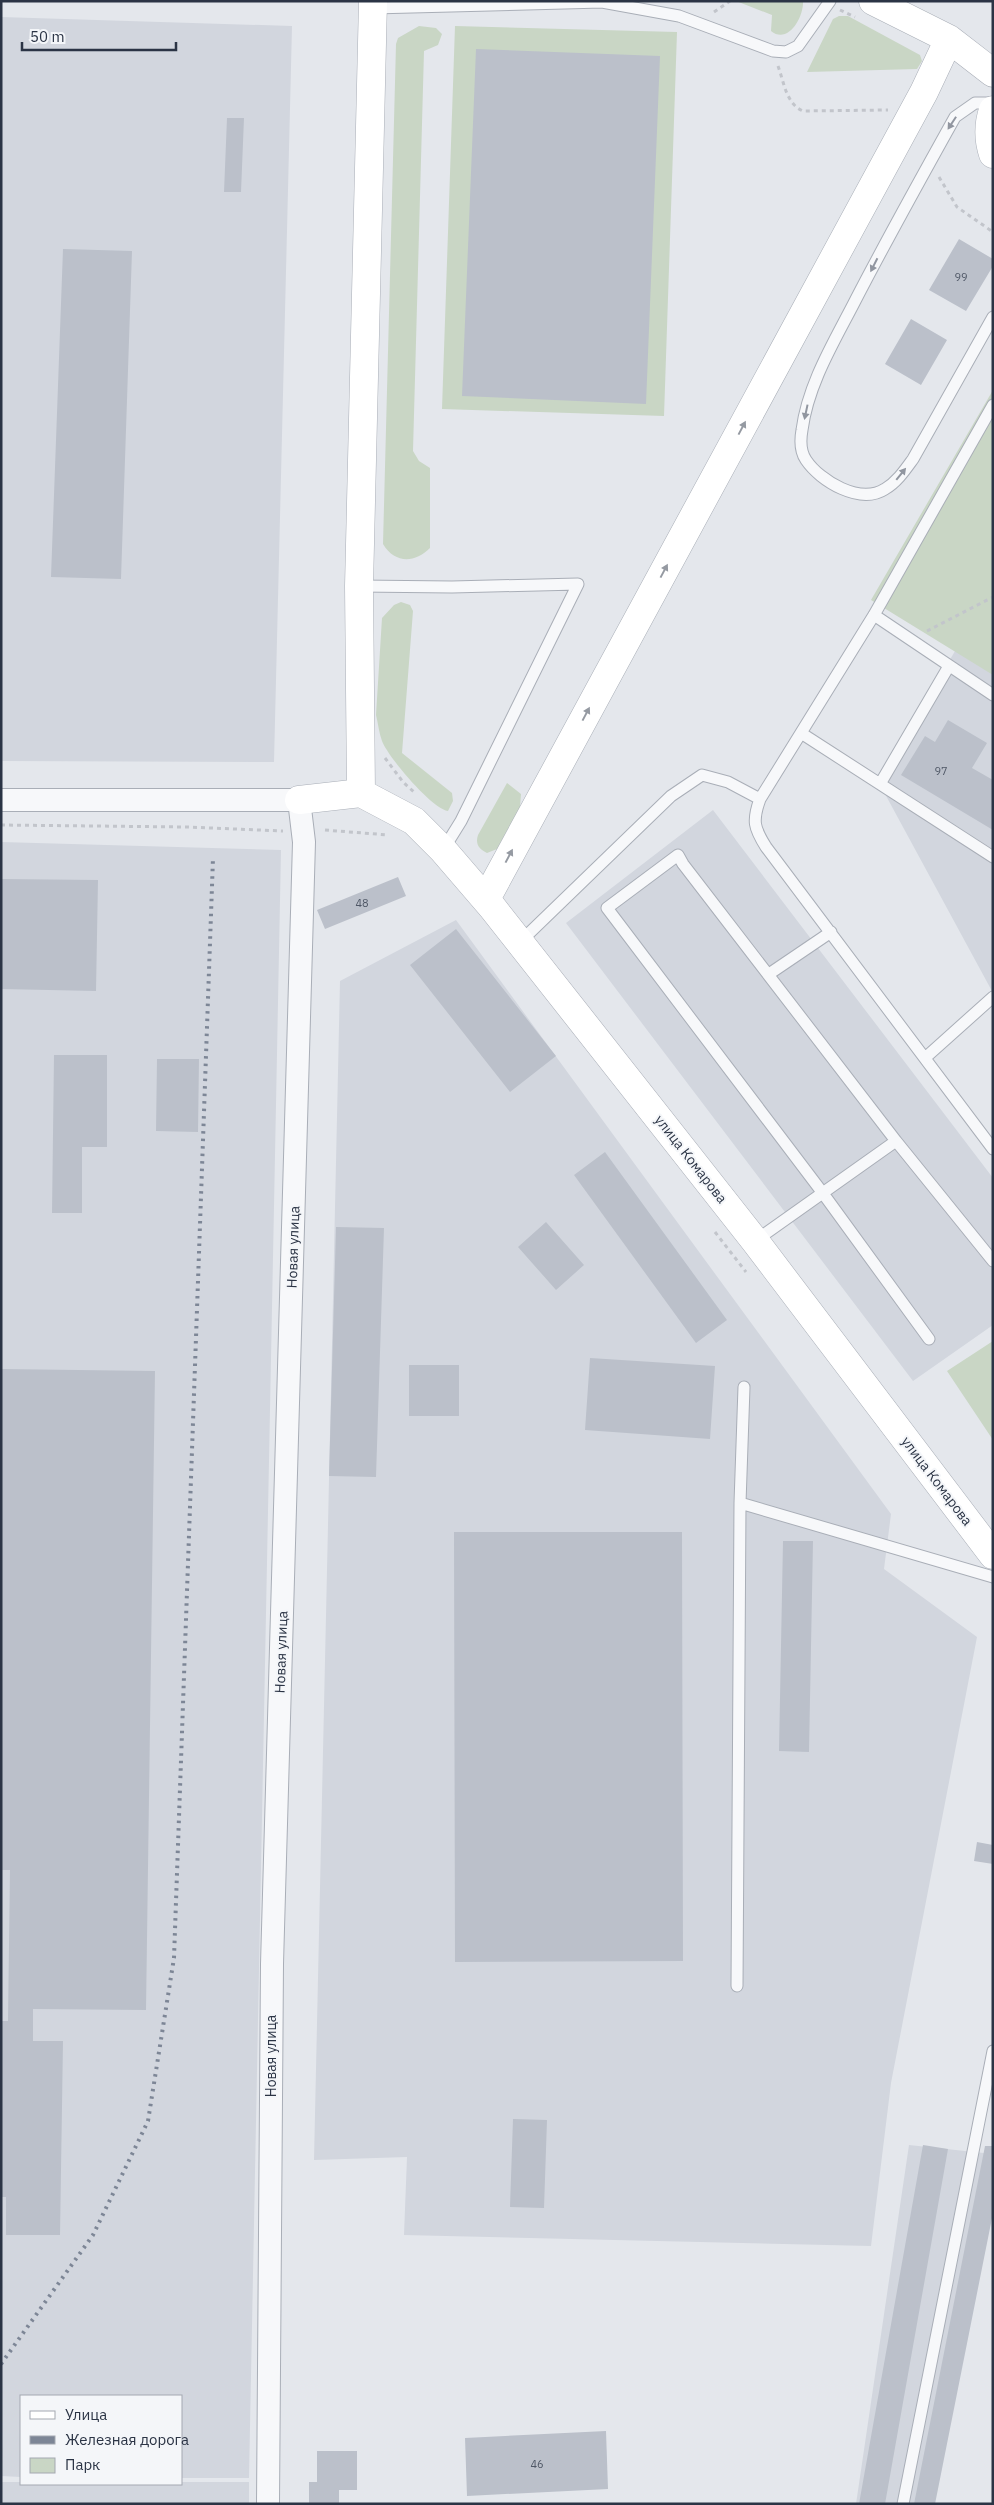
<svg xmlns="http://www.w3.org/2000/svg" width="994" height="2505" font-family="'IBM Plex Sans',sans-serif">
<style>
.built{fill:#d2d6de}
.green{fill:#c9d6c5}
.building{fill:#bbc0ca}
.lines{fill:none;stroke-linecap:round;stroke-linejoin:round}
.lane-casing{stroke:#a9aeb7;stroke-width:13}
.street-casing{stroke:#a9aeb7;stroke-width:24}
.secondary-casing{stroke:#a9aeb7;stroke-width:29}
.path{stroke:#c2c5cb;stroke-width:3;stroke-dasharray:4 4;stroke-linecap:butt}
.lane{stroke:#f7f8fa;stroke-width:11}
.street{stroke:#f7f8fa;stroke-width:22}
.secondary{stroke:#fff;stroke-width:28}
.rail{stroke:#7d8696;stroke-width:4;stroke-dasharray:2.5 5;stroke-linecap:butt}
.oneway{fill:#9196a0}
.oneway2{fill:#959aa2}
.labels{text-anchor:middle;stroke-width:4;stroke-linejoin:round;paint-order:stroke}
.number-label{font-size:11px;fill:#4f5766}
.street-label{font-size:14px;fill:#2b3445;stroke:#f4f6f9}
</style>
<rect width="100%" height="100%" fill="#e4e7ec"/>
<path class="built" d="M1 17 292 26 274 762 1 761Z
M993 587V993L878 781Z
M713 810 993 1178V1325L913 1381 566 923Z
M1 842 281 850 249 2478H181V2396H21V2477L1 2476Z
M456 920 891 1514 884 1569 977 1637 891 2083 871 2246 404 2235 407 2157 314 2160 340 981Z
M909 2145 993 2154 927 2504H856Z
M1 2482H21V2484H181V2482H249V2504H1Z"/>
<path class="green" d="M736 1H803C804 17 788 45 771 31L772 15Z
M839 16H848L920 55 922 61 917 69 807 72 833 19Z
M419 26 436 28 442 34 438 45 424 51 413 451 419 461 430 468V548C415 563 395 564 383 544L396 44 398 38Z
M455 26 677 32 664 416 442 409Z
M993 390V675L871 600Z
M401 602 410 605 413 611 402 753 452 793 453 801 448 811C432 809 388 757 382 741 379 733 378 723 376 715L382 618 394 605Z
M507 783 521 794 520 807 497 849 487 853C479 849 475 844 478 835Z
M993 1341V1440L947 1371Z"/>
<path class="building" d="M476 49 660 56 646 404 462 396Z
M227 118H244L241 192H224Z
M959 239 993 259V266L966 311 929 290Z
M63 249 132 251 121 579 51 577Z
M911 319 947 340 921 385 885 364Z
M948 720 987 743 972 768 993 780V830L901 775 925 736 935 742Z
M398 877 406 896 325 929 317 910Z
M1 879 98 880 96 991 1 989Z
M456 929 556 1056 510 1092 410 965Z
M54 1055H107V1147H82V1213H52Z
M157 1059H199L198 1132 156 1131Z
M605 1152 727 1320 696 1343 574 1175Z
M546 1222 584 1265 556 1290 518 1247Z
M336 1227 384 1228 376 1477 329 1476Z
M590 1358 715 1366 710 1439 585 1430Z
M409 1365H459V1416H409Z
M1 1369 155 1371 146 2010 33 2009V2041H63L60 2235H6V2197H1V2021H8L10 1870H1Z
M454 1532H682L683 1961 455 1962Z
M783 1541H813L809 1752 779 1751Z
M977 1842 993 1845V1864L974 1861Z
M513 2119 547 2120 544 2208 510 2207Z
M923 2145 948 2149 885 2504H859Z
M985 2146H993V2213L935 2504H914Z
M606 2431 608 2489 467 2496 465 2438Z
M317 2451H357V2490H339V2504H309V2482H317Z"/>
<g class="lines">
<g class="lane-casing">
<path id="lane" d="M373 8 602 2 679 16 773 51 786 52 798 46 830 1
M993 103H975L955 117C921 178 887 239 855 301 834 342 808 384 802 430 800 441 800 451 806 460 820 481 860 505 885 489 897 482 905 470 913 459L993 317
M993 405 874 615 760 799C752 821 754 828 766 847L993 1149
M359 586 452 587 578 584 461 821 443 850
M874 615 993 695
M801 733 993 857
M880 784 949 666
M521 941 671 796 702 775 728 782 760 799
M769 974 831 932
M925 1058 993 997
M896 1141 683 864 678 855 607 908 822 1192 929 1339
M755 1241 896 1141 993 1261
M740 1503 993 1577
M737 1986 740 1503 744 1387
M903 2504 993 2051"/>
</g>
<g class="street-casing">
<path id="street" d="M1 800H299L304 842 272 1964 268 2504"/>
</g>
<g class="secondary-casing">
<path id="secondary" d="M873 1 949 39 993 73
M993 110C988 125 988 139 993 154
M361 793 414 821 443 850 492 907 755 1241 993 1555
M361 793 359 586 373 1
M299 800 361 793
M486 899 924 92 949 39"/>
</g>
<path class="path" d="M840 10 855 17
M714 12 730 1
M778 66C784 82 786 104 803 111L888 110
M939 177 957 207 993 232
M927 631 993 597
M385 758 403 782 415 793
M1 825 187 827 283 831
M325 830 388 835
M715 1232 746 1272"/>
<use href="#lane" class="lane"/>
<use href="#street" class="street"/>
<use href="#secondary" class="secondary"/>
<path class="rail" d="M1 2364 93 2235 148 2121 174 1958 213 858"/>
</g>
<defs><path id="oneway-solid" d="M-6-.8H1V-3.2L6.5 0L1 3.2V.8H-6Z" transform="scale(1.25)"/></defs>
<g class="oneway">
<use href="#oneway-solid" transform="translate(952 123) rotate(123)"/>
<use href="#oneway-solid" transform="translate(874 265) rotate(117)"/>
<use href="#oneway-solid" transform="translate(806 412) rotate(102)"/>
<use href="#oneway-solid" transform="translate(901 474) rotate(-51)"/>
</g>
<g class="oneway2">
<use href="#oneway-solid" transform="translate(742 428) rotate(-62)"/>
<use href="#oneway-solid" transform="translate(664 571) rotate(-62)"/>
<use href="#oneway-solid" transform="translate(586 714) rotate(-62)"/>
<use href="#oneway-solid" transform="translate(509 856) rotate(-62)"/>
</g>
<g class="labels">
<g class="number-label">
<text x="961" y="281">99</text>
<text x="941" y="775">97</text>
<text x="362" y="907">48</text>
<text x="537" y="2468">46</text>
</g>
<g class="street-label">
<text transform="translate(691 1159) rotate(52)" y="5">улица Комарова</text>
<text transform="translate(293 1247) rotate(-88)" y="5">Новая улица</text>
<text transform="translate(937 1481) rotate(53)" y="5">улица Комарова</text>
<text transform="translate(281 1652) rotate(-88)" y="5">Новая улица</text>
<text transform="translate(271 2056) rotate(-90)" y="5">Новая улица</text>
</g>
</g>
<rect width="994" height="2505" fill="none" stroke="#2b3445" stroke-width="5"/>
<rect x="20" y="2395" width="162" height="90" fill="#f4f6f9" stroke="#a4a8b1"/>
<rect x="30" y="2411" width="25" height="8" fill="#ffffff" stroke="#a4a8b1"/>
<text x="65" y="2420" font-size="15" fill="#2b3445">Улица</text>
<rect x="30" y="2436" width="25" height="8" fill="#7d8696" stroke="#a4a8b1"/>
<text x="65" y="2445" font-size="15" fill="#2b3445">Железная дорога</text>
<rect x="30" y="2458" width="25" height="15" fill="#c9d6c5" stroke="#a4a8b1"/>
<text x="65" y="2470" font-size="15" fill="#2b3445">Парк</text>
<path d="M22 42v8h154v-8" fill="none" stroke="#2b3445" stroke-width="2.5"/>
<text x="30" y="42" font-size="15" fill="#2b3445" stroke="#f4f6f9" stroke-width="4" paint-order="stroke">50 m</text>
</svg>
